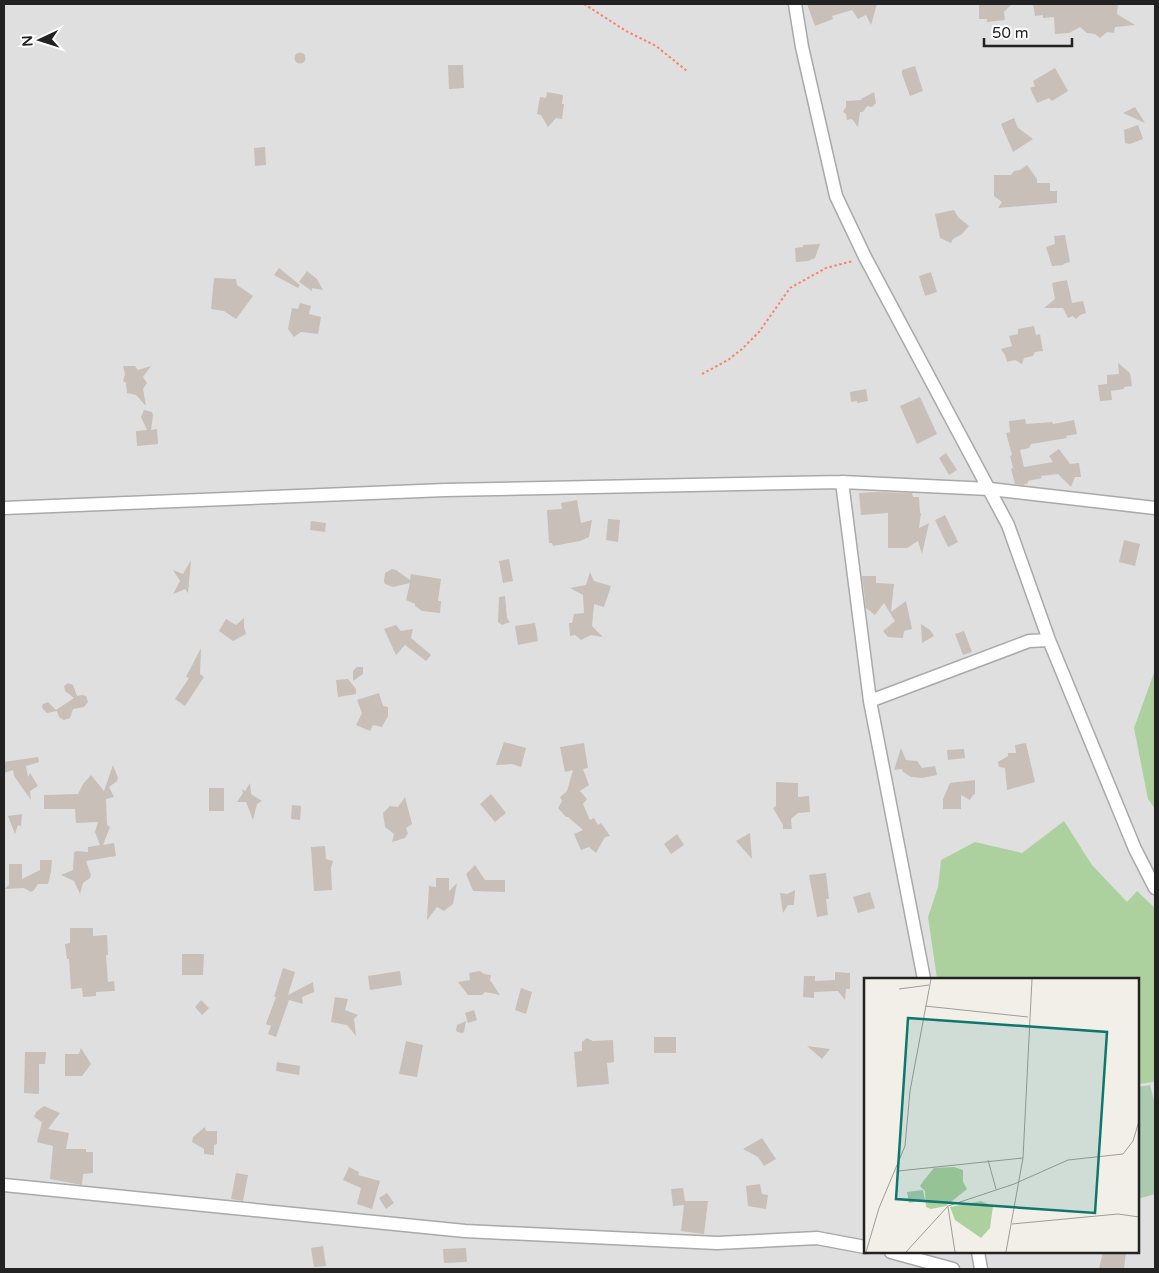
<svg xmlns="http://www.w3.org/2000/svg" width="1159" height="1273" font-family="'Varela Round',sans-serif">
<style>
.residential{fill:#e0dfdf;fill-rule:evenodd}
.forest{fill:#add19e}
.cemetery{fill:#aacbaf}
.building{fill:#c7bfb8}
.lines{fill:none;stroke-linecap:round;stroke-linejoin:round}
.minor-casing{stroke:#a9a9a9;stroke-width:15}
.path{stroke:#fa8072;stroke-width:2;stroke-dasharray:2.5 2.5;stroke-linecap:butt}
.minor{stroke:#fff;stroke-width:12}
.inset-road{fill:none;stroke:#9f9d99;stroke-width:1}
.view{fill:#0f766e;fill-opacity:0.15;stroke:#0f766e;stroke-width:2.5}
.inset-edge{fill:none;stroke:#222;stroke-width:2.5}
</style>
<rect width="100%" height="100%" fill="#f2efe9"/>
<path class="residential" d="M4 4H1155V1269H4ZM865 979H1138V1252H865Z"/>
<path class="forest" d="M1155 670V809L1148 799 1134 728Z
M1064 821 1092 865 1127 902 1137 891 1155 908V1082L1138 1084V979H937L928 917 938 887 941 860 975 842 1022 853Z"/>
<path class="cemetery" d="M1150 1085 1155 1104V1194L1138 1199V1087Z"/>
<path class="building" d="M807 4H877L871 25 866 15 858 19 852 10 832 16 833 19 815 26Z
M979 4H1012L1004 12 1005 20 987 22V19H979Z
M1033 4H1118L1117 14 1135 25 1115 27 1114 33 1107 32 1100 38 1095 34 1087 33 1080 27 1069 33 1055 34 1054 17 1043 18V15L1035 16Z
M294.5 58a5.5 5.5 0 1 1 11 0a5.5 5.5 0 1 1-11 0Z
M448 65H463L464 88 449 89Z
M915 66 923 91 910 96 902 74V70Z
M1055 68 1068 91 1052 101 1049 98 1037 103 1030 88 1035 86 1033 81Z
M547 92 563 95 562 104H564L562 119 556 118 548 127 541 115 537 114 540 97 546 98Z
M874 92 876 103 872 107 867 106 863 112H860L858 127 852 119 847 120 846 114 843 112 846 107V101L862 100 861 99Z
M1135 107 1145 123 1123 113Z
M1014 118 1018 128 1033 139 1013 152 1001 124Z
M1138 125 1143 139 1130 144 1125 143 1124 130Z
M265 147 266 165 255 166 254 148Z
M1027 165 1037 179V183H1050V191H1057V203L998 208 1002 202 994 196V175H1011L1014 171 1020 170Z
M954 210 958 217 969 226 962 234 953 239 951 243 940 238 935 214Z
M1065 235 1070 262 1063 264 1064 265 1052 266 1046 247 1055 244 1054 236Z
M820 244 815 258 808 261 796 262 795 248 803 247V245Z
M279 268 300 285 298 288 274 275Z
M307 271 317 279 323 290 312 288V291L299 282Z
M931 272 937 292 925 296 919 276Z
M214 278 236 279 237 285 253 296 236 319 224 311 211 309Z
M1067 280 1072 303 1083 301 1086 313 1080 315 1076 319 1073 316 1068 318 1063 308H1044L1055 299 1052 283Z
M300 303 311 306 309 314 321 317 318 334 301 332 294 337 288 329 292 308 298 309Z
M1034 326 1036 335 1040 334 1043 351 1035 352 1033 356 1024 358 1022 364 1015 360 1007 362 1005 355 1001 349 1012 346 1009 336 1018 334V329Z
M1118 363 1130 373 1132 386 1124 387V389L1111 391 1112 400 1100 401 1098 385 1107 384V375L1119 374Z
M123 366H135L138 370 151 366 143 377 147 383 143 389 146 406 136 395 127 393 126 383 123 381 125 374Z
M866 389 868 401 857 403V401L851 402 850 392Z
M920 397 937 434 917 444 900 406Z
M144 410 152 412 153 415 151 430 157 429 158 444 137 446 136 431 147 430 141 417Z
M1025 419 1026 424 1052 422 1053 424 1074 420 1077 434 1066 436 1067 438 1031 444 1029 448 1020 450 1024 467 1053 462 1049 456 1059 449 1070 464 1079 463 1081 477H1075L1071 487 1058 474 1041 476 1042 478 1028 481V483L1023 485 1015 484 1011 469 1013 468 1010 456 1012 455 1006 433 1010 432 1009 421Z
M946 453 957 470 949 475 939 458Z
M877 492 912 493 913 497H919L920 513H921L919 528 929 523 922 554 918 541 907 548H888V513L861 515 859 493Z
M577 500 581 523 592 520 589 537 580 541 553 546 552 543H549L547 510 562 509 561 503Z
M945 515 958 542 948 547 935 520Z
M608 519 620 520 618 542 606 540Z
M311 521 326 523 325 532 310 530Z
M1124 540 1140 544 1135 566 1119 562Z
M509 559 513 581 503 583 499 561Z
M191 560 188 593 185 589 173 594 180 581 173 570 183 574Z
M392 569 396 570 410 580 411 574 441 579 438 601H441L440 613 422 611 415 606V604L406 600 410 583 393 587 385 584 384 581 385 573Z
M590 572 594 581 611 586 604 607 594 604 592 626 603 637 591 635 581 640 575 635 570 636 569 623H572L574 614 584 613 583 595 570 588 586 585Z
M862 576H876V583L894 584 891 612 906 601 912 629 904 631 903 638 888 637 883 631 895 621 884 603 875 615 866 608Z
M505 596 507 618 510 622 502 625 498 622 499 597Z
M244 618V627L246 634 233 641 219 631 226 619 236 625Z
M535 623 538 641 518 645 515 626Z
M921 624 930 630 934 636 922 643Z
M396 625 401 631 413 629 411 638 431 655 426 661 405 645 396 655 384 629Z
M964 631 972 652 963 655 955 634Z
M201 648 200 674 204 677 185 706 175 699 189 678 186 677Z
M357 667H363V674L353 681V671Z
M348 679 356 689V694L338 697 336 680Z
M68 683 73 685 77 696 82 695 86 696 88 702 84 707 73 709 70 718 64 720 59 717 57 711 47 713 43 709 42 707 43 704 48 702 56 710 74 698 65 691 64 686Z
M379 693 383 706 388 707V716L382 727 373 725 370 731 356 725 362 713 357 700Z
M504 742 526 748 521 767 512 764 496 765Z
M584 743 588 768 583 769 589 785 580 791 587 799 583 804 590 820 594 818 598 825 601 823 610 836 605 837 596 853 589 847 581 850 574 834 583 830 568 817H566L558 808 562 801 560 797 567 791 573 770 565 772 560 747Z
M1026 743 1035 782 1007 790 1005 768 999 767 998 762 1008 756V753H1016L1015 745Z
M901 748 906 760 917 761 922 768 935 766 937 775 922 778 911 777 903 772 902 769 894 770Z
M964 749 965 758 948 760 947 750Z
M38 757 39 762 26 766 28 777 30 773 38 786 30 791 31 800 14 776 13 770 4 773V762Z
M113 765 118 778 117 781 109 787 114 797 106 799 107 825 110 827 103 845 114 843 116 856 86 861 91 875 90 878 83 883 80 894 74 881 61 875 73 870 74 853 76 851 88 852V847L100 845 95 832 98 822 76 823 75 809H44V795L78 794 83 784 91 775 104 791Z
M975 780V794L973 795 970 800 961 795V809H943V799L950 783Z
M776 782 798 783V797L809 796 810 812 798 813 791 819 792 829H783V825L773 808 776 806Z
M250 783 251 794 262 801 257 804 253 820 246 802H237L243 793 242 789 245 791Z
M209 788H224V811H209Z
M491 794 506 813 495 822 480 804Z
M405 797 412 824 406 828 408 833 405 838 392 842 394 834 385 827 383 813 390 806 398 807Z
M292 805 301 806 300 820 291 819Z
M22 814 21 826 18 825 15 834 8 816Z
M750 833 752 859 736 841Z
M677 834 684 845 671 854 664 844Z
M325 846 326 859 333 861 331 868 332 890 314 891 311 847Z
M40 860H52L51 872 48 884H38L34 890 31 892 24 888 4 889 9 885V864H22V879L40 870Z
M475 865 485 880H505V892L473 891 466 874Z
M826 873 829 899H826L828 915 817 917 809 875Z
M436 878H449V891L457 883 453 904 444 911 437 907 427 920 429 886 436 887Z
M795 890 794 905H788L783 913 780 893 787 894Z
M870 892 875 908 858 913 853 897Z
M70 928H93V936L107 935 108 955H106L108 982 114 981 115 991 96 992V996L83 997 82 988 71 989 69 959H67L65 944 70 943Z
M182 954H204L203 975H182Z
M283 968 295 972 288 995 313 982 314 992 302 997 303 1004 289 1000 276 1037 268 1034 271 1026 266 1024 276 997H274Z
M400 971 402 985 370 990 368 976Z
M480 971 484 974 491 975 490 980 500 995 485 992 482 995H468L458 982 470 980 469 973Z
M835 972 850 973V989H846L845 1000 838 991 814 992V998L803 997 804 976H815V981L835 980Z
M521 988 532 992 526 1014 515 1010Z
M335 997 348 999 345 1010 358 1015 354 1019 356 1036 347 1025 331 1022Z
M201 1000 209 1008 202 1015 195 1007Z
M474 1010 477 1020 468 1023 465 1013Z
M466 1021 464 1032 462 1033 457 1032 456 1030 457 1025Z
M654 1037H676V1053H654Z
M587 1038 593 1041 613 1040 614 1062 607 1063 609 1084 577 1087 574 1052 582 1051V1042Z
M406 1041 423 1045 417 1077 399 1074Z
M807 1046 830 1049 822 1059Z
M81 1048 91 1064 82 1076H65V1054H79Z
M25 1052H46L45 1064H39V1094L24 1093Z
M277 1062 300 1066 299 1075 276 1071Z
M44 1106 60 1113 48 1129 69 1133 66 1149H86V1152H93V1173L83 1174 82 1185 50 1179 53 1146 37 1142 42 1122 34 1117 36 1112Z
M205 1127 206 1131H217V1144L214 1145V1155L204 1154V1149L192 1142 193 1137Z
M762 1138 776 1159 764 1166 758 1157 743 1149Z
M349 1167 359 1172 358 1175 380 1181 372 1209 357 1204 361 1188 343 1180Z
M236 1173 248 1175 243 1201 231 1199Z
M760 1184 762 1194 768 1195 766 1209 748 1206 746 1186Z
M683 1188 685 1201H708L704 1234 681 1231 684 1205 673 1206 671 1189Z
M387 1193 394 1203 386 1209 379 1198Z
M323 1246 326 1266 314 1267 311 1248Z
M466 1248 467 1262 444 1263 443 1249Z
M1103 1252H1126L1124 1269H1099Z"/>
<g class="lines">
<g class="minor-casing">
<path id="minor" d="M795 4 802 47 836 196 865 257 1008 525 1049 640 1135 849 1155 888
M842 482 870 701 924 979
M4 508 445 490 842 482 990 489 1155 508
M870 701 1029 641 1049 640
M4 1185 465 1231 717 1243 817 1238 865 1247
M891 1252 953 1269
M978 1252 981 1269"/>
</g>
<path class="path" d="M584 4 626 31 656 46 687 71
M702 374 728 360 742 349 759 332 790 288 826 268 853 261"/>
<use href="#minor" class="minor"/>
</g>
<g transform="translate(864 978)">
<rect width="275" height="275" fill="#f2efe9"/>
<path d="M90 189 99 192V204L103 211 82 228 67 231 62 229 61 213 56 208 60 202 70 190ZM117 223 129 228 126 250 117 260 91 242 86 229Z" fill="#add19e"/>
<path d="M59 212 61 222 45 225 43 214Z" fill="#aacbaf"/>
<path class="inset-road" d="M35 11 65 7M61 28 164 39M124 182 132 211M34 193 159 180M84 229 91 274M148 246 254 236 275 239M2 274 15 230 41 168 46 113 67 1M42 274 84 228 150 206 204 182 259 176 269 163 275 143M142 274 159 180 168 1"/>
<path class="view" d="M44 40 243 54 231 235 32 221Z"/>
<rect width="275" height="275" class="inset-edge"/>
</g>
<rect width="1159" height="1273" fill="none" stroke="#222222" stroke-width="10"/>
<g transform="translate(40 40) rotate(266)" stroke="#ffffff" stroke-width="4" paint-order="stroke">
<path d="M0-4L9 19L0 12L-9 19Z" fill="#222222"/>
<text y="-8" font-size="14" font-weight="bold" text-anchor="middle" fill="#222222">N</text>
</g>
<path d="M984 38v8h88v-8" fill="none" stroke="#222222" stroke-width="2.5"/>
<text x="992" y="38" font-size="15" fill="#222222" stroke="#ffffff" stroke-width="4" paint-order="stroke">50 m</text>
</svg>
